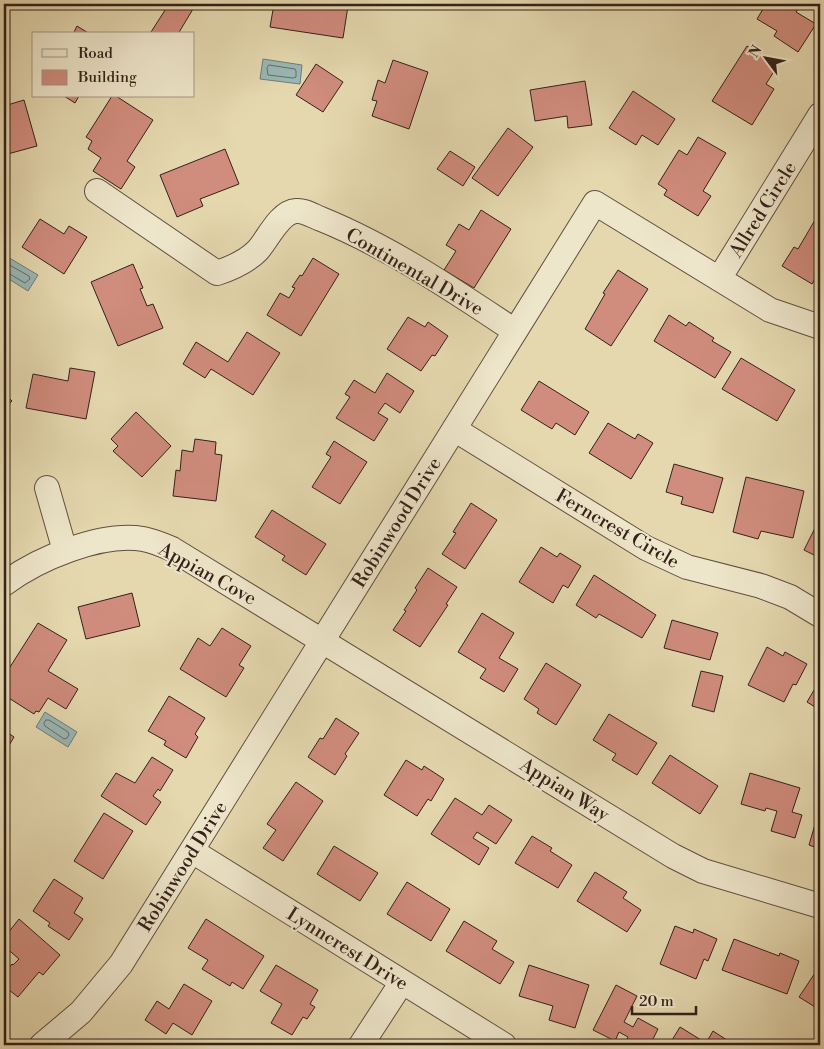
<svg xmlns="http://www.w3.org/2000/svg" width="824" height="1049" font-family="'Libre Bodoni',serif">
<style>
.water{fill:#9ab8b6;stroke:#717c77}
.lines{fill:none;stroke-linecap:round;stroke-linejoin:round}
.shore{stroke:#676c68;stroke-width:1}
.building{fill:#d08c7d;stroke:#342119}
.minor-casing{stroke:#604f3e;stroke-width:26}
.minor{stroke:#eee6cb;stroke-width:24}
.labels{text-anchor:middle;stroke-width:4;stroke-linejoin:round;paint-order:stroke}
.street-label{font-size:19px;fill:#342119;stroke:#eee6cb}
</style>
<rect width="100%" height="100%" fill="#e5d8af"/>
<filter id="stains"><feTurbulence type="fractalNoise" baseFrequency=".004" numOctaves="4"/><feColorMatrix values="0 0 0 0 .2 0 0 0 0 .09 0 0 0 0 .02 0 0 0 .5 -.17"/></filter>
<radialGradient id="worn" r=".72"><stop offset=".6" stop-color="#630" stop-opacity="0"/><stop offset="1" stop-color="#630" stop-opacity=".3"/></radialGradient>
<path class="water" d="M263 59 302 65 300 84 260 79Z
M6 256 38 275 28 291 4 276V261Z
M45 712 77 732 68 747 36 727Z"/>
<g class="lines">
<path class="shore" d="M269 65 295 69 296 71V77L293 78 268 75 267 68Z
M4 262 29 276 30 279 25 283 8 273 4 272
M46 720H49L68 732 69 735 67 738 64 739 45 726 44 724Z"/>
</g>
<path class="building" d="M169 4H185L193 9 178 34H154L151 32Z
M274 4H333L348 6 343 38 270 27Z
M766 4H807L804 9 800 6 796 12 816 24 798 52 774 36 777 31 757 19Z
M77 26 90 34H73Z
M747 46 778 65 766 84 774 89 752 125 712 101Z
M393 60 428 72 409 129 372 116 377 101 372 100 378 80 385 83Z
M316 64 343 82 323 112 296 95Z
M585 81 592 125 568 128 567 116 535 121 530 90Z
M633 91 675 119 658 145 642 135 636 145 609 128Z
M64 96H79L75 103Z
M112 96H116L153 120 127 161 135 167 121 189 93 171 101 158 88 149 92 141 86 137Z
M24 100 37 146 4 155V106Z
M508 128 533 147 498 196 472 178Z
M698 137 726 153 703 191 711 196 698 216 664 195 667 190 658 184 679 150 687 155Z
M225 149 239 184 200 199 203 206 177 217 160 175Z
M450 151 475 167 463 186 437 169Z
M481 210 511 229 474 288 444 270 456 251 446 245 459 224 469 230Z
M40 219 64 234 69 226 87 237 64 274 22 247Z
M815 220 820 223V270L812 284 782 266 794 247 798 249Z
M313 258 339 274 301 336 267 315 280 293 289 298 295 288 292 287 300 275 302 276Z
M133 264 143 288 140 289 147 306 153 304 163 328 118 346 91 282Z
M618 270 648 289 611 346 585 329 605 294 603 293Z
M669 315 686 326 689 322 714 338 712 341 731 352 715 378 654 341Z
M408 317 425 327 428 322 448 336 435 356 432 355 421 371 387 349Z
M247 332 280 353 253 395 211 369 205 378 183 364 196 342 228 362Z
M741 358 795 390 777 421 722 389Z
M70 368 95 372 86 419 26 408 33 374 68 381Z
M387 373 414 391 400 413 385 403 378 413 388 419 374 441 336 418 350 397 345 394 354 380 375 393Z
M539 381 589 412 575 435 556 423 552 429 521 410Z
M4 393 12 401 4 409Z
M136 412 171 446 142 477 113 451 118 446 111 439Z
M608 423 635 439 638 434 653 443 631 479 589 453Z
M195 439 216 442 215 454 222 455 216 501 173 496 176 470 180 471 182 450 193 452Z
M334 441 367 462 340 504 312 487 331 457 326 454Z
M674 464 723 478 713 513 681 504 683 497 666 492Z
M746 477 804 491 793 538 761 531 758 539 733 532Z
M471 503 497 520 465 569 442 554 456 533 453 532Z
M272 510 326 544 306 575 282 560 285 556 255 537Z
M820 518V558L804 550Z
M541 547 557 557 560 553 581 566 568 588 563 585 553 603 519 582Z
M428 568 457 587 446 604 448 605 420 647 393 630 406 611 404 610 417 590 415 588Z
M594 575 656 615 642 638 599 614 596 618 576 605Z
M132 593 140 626 86 639 78 607Z
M482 613 514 633 499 658 518 669 504 692 480 678 486 669 458 652Z
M672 620 718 633 710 660 664 648Z
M38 623 67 640 48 671 78 689 66 709 48 698 39 712 36 711 34 714 4 695V663L10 667Z
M222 628 251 646 239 665 244 668 226 697 180 669 198 638 210 646Z
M767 647 783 656 785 652 807 664 796 685 793 684 784 702 748 685Z
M546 663 581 685 556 725 537 713 539 709 524 699Z
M701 671 723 676 714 712 692 706Z
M820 680V710L807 702Z
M169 696 205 718 195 734 198 737 186 758 164 745 166 741 148 731Z
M609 714 657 743 637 775 612 760 616 754 593 740Z
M336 718 359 733 345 754 347 756 335 775 308 757 320 738 323 739Z
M4 730 14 737 4 754Z
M670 755 718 786 700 814 652 783Z
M152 757 173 770 160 791 158 789 153 796 161 802 146 825 101 796 116 773 135 783Z
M406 760 422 770 424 766 444 779 431 801 428 799 417 816 384 795Z
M750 773 800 788 792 812 802 815 795 838 771 831 777 811 766 808 765 811 741 804Z
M296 782 323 801 283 861 263 848 276 830 267 824Z
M455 798 482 815 489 805 512 820 496 844 477 832 473 838 489 848 479 865 431 834Z
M820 807V849L809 845Z
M104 813 133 831 103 879 74 861Z
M532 836 552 848 550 851 572 865 558 888 515 863Z
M334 846 378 873 360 901 317 874Z
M595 872 627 892 623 898 641 910 627 932 577 901Z
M54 879 83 898 74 913 83 919 69 940 48 926 50 923 33 911Z
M407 882 450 909 431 941 387 914Z
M19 919 60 955 43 975 39 972 18 997 4 986V974L12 964 13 965 19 959 4 946V938Z
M206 919 264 956 243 989 232 982 230 986 202 969 208 960 188 948Z
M464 921 497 941 492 949 514 962 500 984 446 951Z
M675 926 693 933 694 929 717 939 708 961 704 959 696 979 660 964Z
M734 939 779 956 780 953 799 961 787 994 722 970Z
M276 965 318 990 310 1004 315 1007 307 1019 303 1017 292 1035 271 1023 282 1004 260 991Z
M529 965 589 985 575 1028 549 1020 553 1006 519 996Z
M819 967 820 968V1010L799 997Z
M184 984 212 1001 192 1035 173 1023 166 1034 145 1020 157 1001 169 1009Z
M616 985 637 996 624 1022 633 1027 638 1018 658 1029 650 1045H634L626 1041 628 1037 619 1032 615 1041 593 1030Z
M680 1027 706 1043 713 1031 733 1044 732 1045H669Z"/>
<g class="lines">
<g class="minor-casing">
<path id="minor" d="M97 191 217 273C232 268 246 262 257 251 267 241 279 212 296 211 304 210 313 216 321 219 390 247 453 290 515 331
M719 279 820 115
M454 429 646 548 687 567 761 586 790 597 820 615
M47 488 65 551
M4 584C37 559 101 532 143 539 153 541 163 545 172 549L673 856 703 871 820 906
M192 851 504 1045
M42 1045 81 1012 121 964 595 203 770 310 820 327
M361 1045 402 982"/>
</g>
<use href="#minor" class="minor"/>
</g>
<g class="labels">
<g class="street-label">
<text transform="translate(762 209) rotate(-58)" y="7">Allred Circle</text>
<text transform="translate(415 271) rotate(30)" y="7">Continental Drive</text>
<text transform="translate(396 522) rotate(-58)" y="7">Robinwood Drive</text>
<text transform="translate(618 528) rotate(30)" y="7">Ferncrest Circle</text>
<text transform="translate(208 573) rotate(29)" y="7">Appian Cove</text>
<text transform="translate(565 789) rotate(32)" y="7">Appian Way</text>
<text transform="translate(182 866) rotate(-58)" y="7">Robinwood Drive</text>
<text transform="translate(348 948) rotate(32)" y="7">Lynncrest Drive</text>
</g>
</g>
<rect width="824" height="1049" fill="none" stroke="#e5d8af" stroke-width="20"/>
<rect x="5" y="5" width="814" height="1039" fill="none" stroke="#342119" stroke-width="2.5"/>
<rect x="10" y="10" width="804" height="1029" fill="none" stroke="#342119"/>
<rect x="32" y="32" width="162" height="65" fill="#eee6cb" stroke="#a49784"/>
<rect x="42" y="49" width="25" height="8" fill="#eee6cb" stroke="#a49784"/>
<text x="78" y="58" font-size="15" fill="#342119">Road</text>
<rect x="42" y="70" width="25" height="15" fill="#d08c7d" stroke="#a49784"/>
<text x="78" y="82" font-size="15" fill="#342119">Building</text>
<g transform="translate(766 58) rotate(302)" stroke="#eee6cb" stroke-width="4" paint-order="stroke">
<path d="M0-4L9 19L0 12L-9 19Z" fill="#342119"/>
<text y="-8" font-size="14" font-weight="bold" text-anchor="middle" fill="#342119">N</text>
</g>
<path d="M632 1006v8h64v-8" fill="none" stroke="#342119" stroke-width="2.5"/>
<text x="639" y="1006" font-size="15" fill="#342119" stroke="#eee6cb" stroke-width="4" paint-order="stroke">20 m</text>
<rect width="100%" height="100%" filter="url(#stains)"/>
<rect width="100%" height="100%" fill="url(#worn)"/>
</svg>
